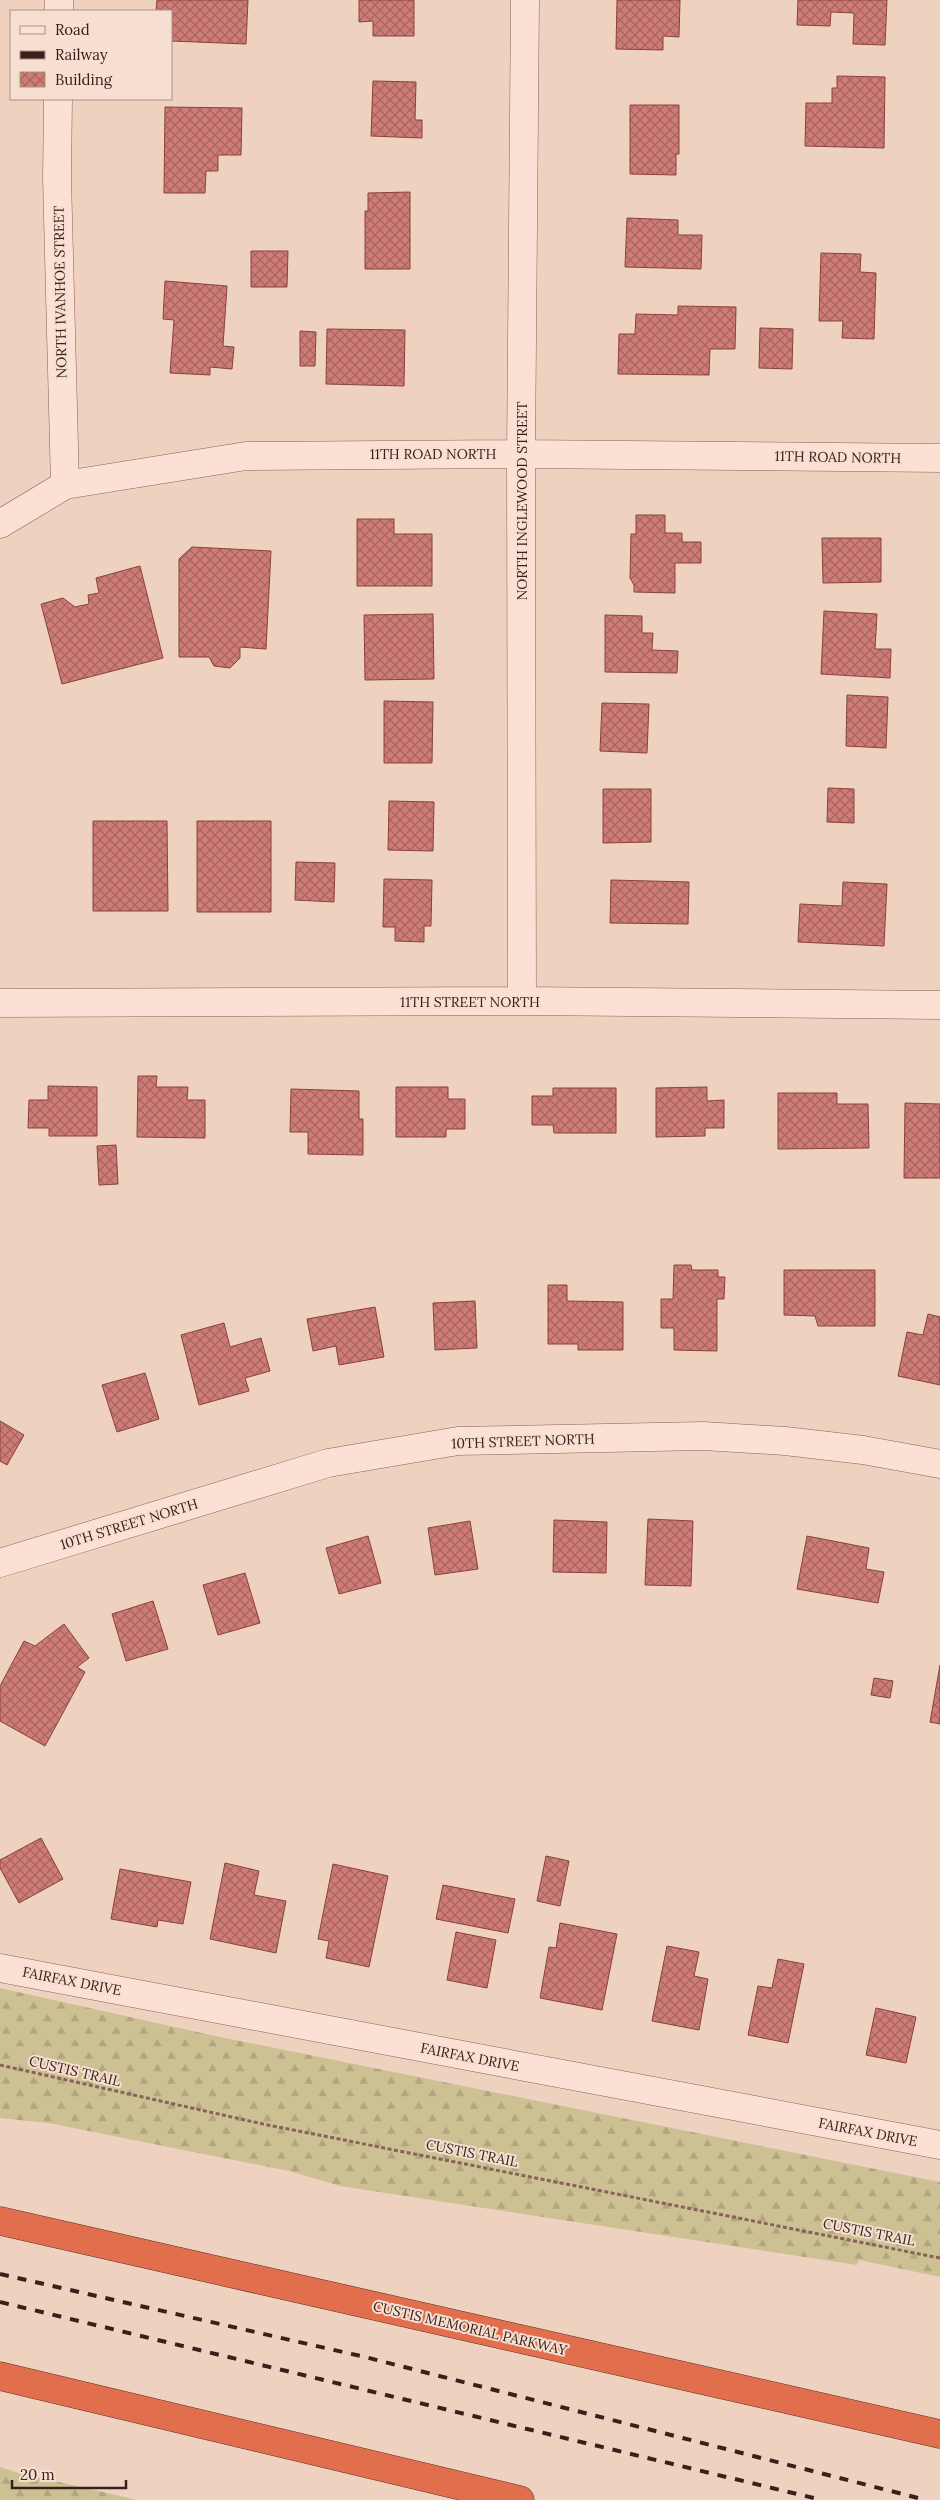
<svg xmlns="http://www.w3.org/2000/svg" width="940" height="2500" font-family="Lora,serif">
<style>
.forest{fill:url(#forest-firs)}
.building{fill:url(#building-cross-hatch);stroke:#88423d}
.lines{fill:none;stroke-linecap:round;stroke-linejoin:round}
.minor-casing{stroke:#886158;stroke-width:29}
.motorway-casing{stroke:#56322c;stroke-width:29}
.path{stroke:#886158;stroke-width:3;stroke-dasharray:4 2.5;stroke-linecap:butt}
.minor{stroke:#fae1d3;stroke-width:28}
.motorway{stroke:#e16f4e;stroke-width:28}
.rail{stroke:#38211c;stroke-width:4;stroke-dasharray:9 9;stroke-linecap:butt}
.labels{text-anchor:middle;stroke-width:4;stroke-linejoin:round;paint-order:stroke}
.street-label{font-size:14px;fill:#38211c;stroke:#f6ded0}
</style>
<defs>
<pattern id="forest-firs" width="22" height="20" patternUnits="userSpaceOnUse" patternTransform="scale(1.25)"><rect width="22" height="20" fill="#cdc194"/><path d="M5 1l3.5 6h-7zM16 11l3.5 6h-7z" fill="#b1a67f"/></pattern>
<pattern id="building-cross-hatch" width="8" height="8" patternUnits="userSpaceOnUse" patternTransform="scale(1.25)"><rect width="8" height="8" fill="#ce7c75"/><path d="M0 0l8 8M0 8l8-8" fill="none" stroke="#a8655f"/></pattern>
</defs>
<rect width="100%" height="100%" fill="#efd1c0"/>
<path class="forest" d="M0 1988 215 2036 940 2182V2277L859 2260 857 2265 340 2186 289 2171 48 2123 0 2118Z
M0 2467 15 2472 138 2500H0Z"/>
<path class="building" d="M157 0H248L246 44 171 41V11H156Z
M359 0H414V36H373V21L359 22Z
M617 0H680L679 37 663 36V50L616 49Z
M798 0H887L885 45 853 44 854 13 831 12 830 26 797 25Z
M837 76 885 77 884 148 805 146 806 103H832V88H837Z
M373 81 416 82 415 120H422V138L371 136Z
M630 105H679V154H676V175L630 174Z
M165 107 242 108 241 155H218V171H206L205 193H164Z
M410 192V269H365V211H368V193Z
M627 218 678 220V235H702L701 269 625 267Z
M251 251H288L287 287H251Z
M821 253 861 254 860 272 876 273 874 339 842 338 843 321H819Z
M165 281 227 286 223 346 234 347 232 369 210 367V375L170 373 174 320 163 319Z
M678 306 736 307 735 349H710L709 375 618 374 619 334H635L636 314 678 315Z
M760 328 793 329 792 369 759 368Z
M327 329 405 330 404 386 326 384Z
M300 331 316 332 315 366H300Z
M636 515H665V533H682V542H701V563H675V593L634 592V585L630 578 631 534H636Z
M357 519H394V534H432V586H357Z
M822 538H881V582L823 583Z
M192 547 271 551 266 649 240 647V658L230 668 214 666 209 657H179V559Z
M140 566 163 658 62 684 41 604 63 598 75 607 89 604 88 595 99 593 96 578Z
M824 611 877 614 875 649H891L890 678 821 674Z
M433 614 434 679 365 680 364 615Z
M605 615 642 616V633H653L652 650 678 651 677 673 605 672Z
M847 695 888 697 886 748 846 746Z
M384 701 433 702 432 763H384Z
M602 703 649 704 647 753 600 751Z
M828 788 854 789V823L827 822Z
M603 789H651V842L603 843Z
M389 801 434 802 433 851 388 850Z
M93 821H167L168 911H93Z
M197 821H271V912H197Z
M296 862 335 863 334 902 295 900Z
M384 879 432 880 431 926H424V942L395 941V927H383Z
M611 880 689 882 688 924 610 923Z
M843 882 887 884 884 946 798 942 800 904 842 906Z
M138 1076H157L156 1087H188L187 1100H205V1138L137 1137Z
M48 1086 97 1087V1136H49V1128H28L29 1100H48Z
M396 1087H448V1099H465V1129H446V1137H396Z
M707 1087V1101L724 1100V1128H705V1136L656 1137V1088Z
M553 1088H616V1133H554L553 1125H532V1096H553Z
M291 1089 359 1091V1119H363V1155L308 1154V1132H290Z
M778 1093H837V1104H868L869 1148 778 1149Z
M905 1103 940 1104V1178H904Z
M116 1145 118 1184 99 1185 97 1146Z
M674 1265H691L692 1270H718V1277H725L724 1299H717V1351L674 1350V1328H661V1299H673Z
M784 1270H875V1326H818L815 1316 784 1315Z
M548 1285H567V1301L623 1302V1350H578V1344H548Z
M475 1301 477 1348 435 1350 433 1303Z
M375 1307 384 1357 339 1365 336 1346 313 1351 307 1319Z
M928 1314 940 1317V1385L898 1376 907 1332 923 1335Z
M224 1323 230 1347 261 1338 270 1371 245 1378 249 1391 199 1405 181 1335Z
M145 1373 159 1419 117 1432 102 1385Z
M0 1421 24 1435 7 1465 0 1461Z
M648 1519 693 1521 691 1586 645 1585Z
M554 1520 607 1522 606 1573 553 1572Z
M470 1521 478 1569 435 1575 428 1528Z
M368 1536 381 1583 339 1594 326 1548Z
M807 1536 869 1548 866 1569 884 1572 878 1603 797 1589Z
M245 1573 260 1623 218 1635 203 1585Z
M153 1601 168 1649 126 1661 112 1614Z
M64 1624 89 1658 77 1667 85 1672 45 1746 0 1721V1686L24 1641 35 1646Z
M940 1665V1724L930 1722Z
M874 1678 893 1681 890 1698 871 1695Z
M41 1838 63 1879 19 1903 0 1868V1860Z
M546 1856 569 1861 560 1906 537 1901Z
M225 1863 259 1871 254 1895 286 1901 276 1953 210 1939Z
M333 1864 388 1876 369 1967 326 1958 329 1941 318 1939Z
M120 1869 191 1882 183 1924 158 1920 157 1927 111 1919Z
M443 1885 515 1899 508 1933 436 1919Z
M560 1923 617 1934 602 2010 540 1998 549 1947 556 1948Z
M456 1932 496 1940 487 1988 447 1980Z
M667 1946 699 1952 694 1976 708 1979 699 2030 652 2021Z
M778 1959 804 1964 788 2043 748 2035 758 1986 772 1988Z
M876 2008 916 2017 906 2063 866 2055Z"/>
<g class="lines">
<g class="minor-casing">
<path id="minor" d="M59 11V0
M58 99 57 178 65 485
M0 524 65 485 246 456 521 454 940 458
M522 1001 521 454 525 0
M0 1003 522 1001 940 1005
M0 1563 328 1463 458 1441 703 1436 785 1441 863 1450 940 1464
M0 1968 940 2145"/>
</g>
<g class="motorway-casing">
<path id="motorway" d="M0 2221 940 2434
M0 2376 520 2500"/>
</g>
<path class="path" d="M0 2065 263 2124 940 2258"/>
<use href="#minor" class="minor"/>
<use href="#motorway" class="motorway"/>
<path class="rail" d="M0 2274 365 2357 926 2500
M0 2302 822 2500"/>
</g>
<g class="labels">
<g class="street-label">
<text transform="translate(60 292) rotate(-91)" y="5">NORTH IVANHOE STREET</text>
<text x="433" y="459">11TH ROAD NORTH</text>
<text transform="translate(838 457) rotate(1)" y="5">11TH ROAD NORTH</text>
<text transform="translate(522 501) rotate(-90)" y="5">NORTH INGLEWOOD STREET</text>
<text x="470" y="1007">11TH STREET NORTH</text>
<text transform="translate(523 1441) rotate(-2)" y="5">10TH STREET NORTH</text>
<text transform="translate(129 1524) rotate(-17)" y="5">10TH STREET NORTH</text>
<text transform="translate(72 1981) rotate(11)" y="5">FAIRFAX DRIVE</text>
<text transform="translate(470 2057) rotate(11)" y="5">FAIRFAX DRIVE</text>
<text transform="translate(75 2071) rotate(13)" y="5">CUSTIS TRAIL</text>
<text transform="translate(868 2132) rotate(11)" y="5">FAIRFAX DRIVE</text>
<text transform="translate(472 2153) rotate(11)" y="5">CUSTIS TRAIL</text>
<text transform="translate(869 2232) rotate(11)" y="5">CUSTIS TRAIL</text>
<text transform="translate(470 2328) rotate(13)" y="5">CUSTIS MEMORIAL PARKWAY</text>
</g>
</g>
<rect x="10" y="10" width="162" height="90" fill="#f6ded0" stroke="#aa9288"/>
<rect x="20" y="26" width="25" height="8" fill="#fae1d3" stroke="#aa9288"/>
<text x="55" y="35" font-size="15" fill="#38211c">Road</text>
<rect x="20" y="51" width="25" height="8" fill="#38211c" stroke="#aa9288"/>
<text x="55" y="60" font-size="15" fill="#38211c">Railway</text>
<rect x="20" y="72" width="25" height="15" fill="url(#building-cross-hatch)" stroke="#aa9288"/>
<text x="55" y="85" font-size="15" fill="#38211c">Building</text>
<path d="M12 2480v8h114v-8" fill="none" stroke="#38211c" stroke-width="2.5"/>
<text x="20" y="2480" font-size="15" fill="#38211c" stroke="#f6ded0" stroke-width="4" paint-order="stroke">20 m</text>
</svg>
